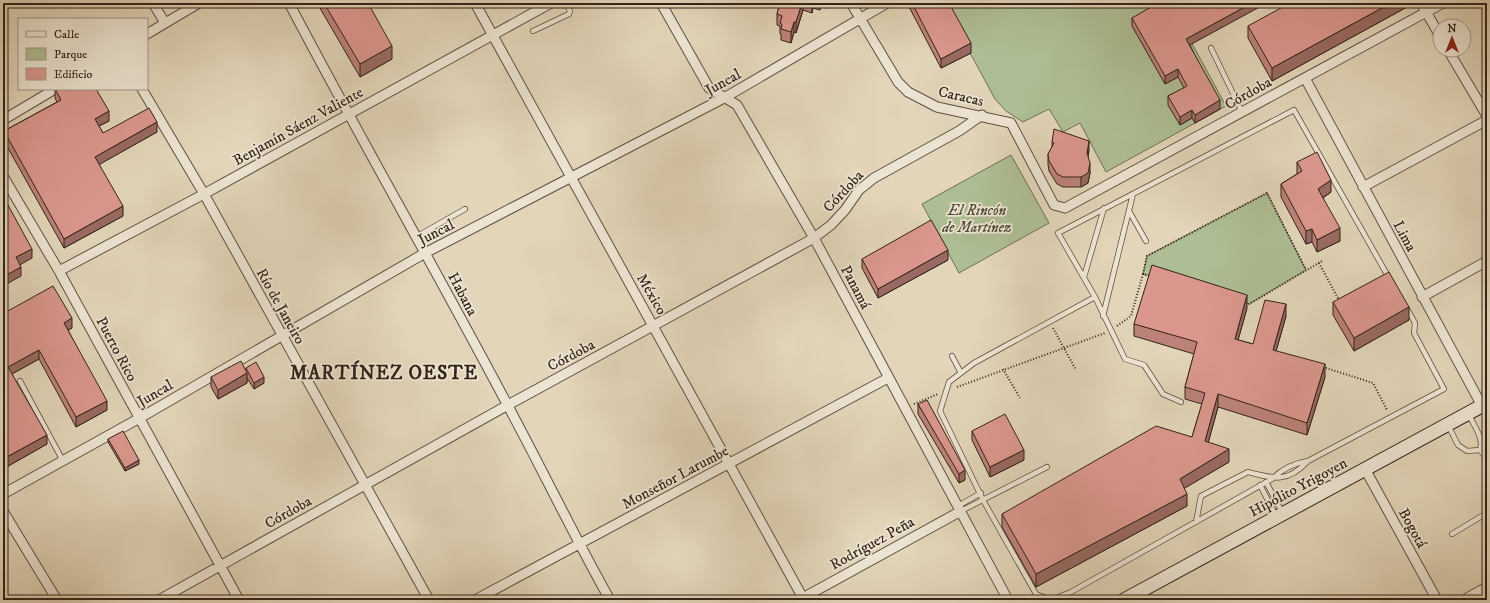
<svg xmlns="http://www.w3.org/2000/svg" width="1490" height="603" font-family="'IM FELL DW Pica',serif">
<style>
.green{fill:#aebe94;stroke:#707056}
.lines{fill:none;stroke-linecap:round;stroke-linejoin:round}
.lane-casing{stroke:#5e5041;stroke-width:6}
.street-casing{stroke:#5e5041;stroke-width:11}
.secondary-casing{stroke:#322319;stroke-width:15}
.path{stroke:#322319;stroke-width:2;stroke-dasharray:1 2;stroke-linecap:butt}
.lane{stroke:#ece4d2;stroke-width:4.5}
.street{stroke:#ece4d2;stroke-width:9}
.secondary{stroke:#ece4d2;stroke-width:13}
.wall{fill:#bc827a;stroke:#322319}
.shaded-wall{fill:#996a63;stroke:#322319}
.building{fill:#db978e;stroke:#322319}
.labels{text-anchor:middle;stroke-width:3.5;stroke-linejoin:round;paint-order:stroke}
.street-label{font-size:15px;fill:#322319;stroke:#ece4d2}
.park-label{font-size:15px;font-style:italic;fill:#514a38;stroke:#ece4d2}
.district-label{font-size:19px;font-weight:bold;letter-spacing:1px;fill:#322319;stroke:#ece4d2}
</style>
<rect width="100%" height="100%" fill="#e2d5b9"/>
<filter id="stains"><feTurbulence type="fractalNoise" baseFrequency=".005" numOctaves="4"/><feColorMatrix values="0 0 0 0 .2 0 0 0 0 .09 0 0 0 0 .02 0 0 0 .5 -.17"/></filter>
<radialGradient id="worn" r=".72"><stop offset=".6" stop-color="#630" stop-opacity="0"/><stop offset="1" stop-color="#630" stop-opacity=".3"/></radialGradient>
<path class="green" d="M943 3H1170L1226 106 1106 172 1080 123 1063 132 1049 109 1023 122 1006 111 995 99Z
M1011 155 1049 223 959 273 922 204Z
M1267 193 1306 270 1249 304 1143 274 1147 256Z"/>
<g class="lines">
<g class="lane-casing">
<path id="lane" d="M533 31 569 14 570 11 566 3
M1211 48 1242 112
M1129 211 1146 241
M416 237 465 209
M1084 277 1104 208
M1095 297 974 363 949 382 940 411 983 500 1036 594 1051 600 1071 592 1272 479C1283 468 1294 463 1308 461L1444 389 1414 333 1415 323 1406 307
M1103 316 1133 194
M952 356 961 373
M20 381 63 461
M1181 402 1163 394 1144 365 1125 359 1095 297 1058 233 1294 110 1389 278
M1469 415C1474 426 1484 438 1480 450L1487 459
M1448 425 1458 445 1467 451 1480 450
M1266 482 1282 512
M1260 485 1276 516
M958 506 981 493
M961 511 1047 467
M1196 522 1201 496 1248 472C1274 479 1288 483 1308 461
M1452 534 1487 513"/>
</g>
<g class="street-casing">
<path id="street" d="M153 3 165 23
M289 3C360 138 436 270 507 404 542 469 574 536 610 600
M475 3 804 600
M661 3 709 88 737 105 814 238 1008 600
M851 3 898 82 908 92 937 107 1011 123 1054 205 1065 208 1443 3
M1421 3 1440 36
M147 34 199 3
M1448 50 1487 116
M1305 78 1482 406
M142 89 204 194 429 600
M3 120 55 89
M3 176 59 271 239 600
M1363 187 1487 120
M59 271 204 194 551 3
M1422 297 1487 261
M1365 469 1437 600
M3 494 138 419 425 253 724 98 887 3
M3 511 57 600
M1467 598 1487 587
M159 600 508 405 814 238 831 225 845 210 859 190 874 178 959 131 982 115
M475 600 888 378
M799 600 961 511"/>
</g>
<g class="secondary-casing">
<path id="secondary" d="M1124 600 1487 403"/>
</g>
<path class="path" d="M1319 263 1339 300
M1143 274 1147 256 1267 193 1306 270
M1246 306 1322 261
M1117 326 1131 316 1143 274 1152 276
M1053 328 1076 370
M1323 367 1373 383 1387 410
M1003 369 1020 398
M957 387 1105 333
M914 404 938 394"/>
<use href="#lane" class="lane"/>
<use href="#street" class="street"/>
<use href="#secondary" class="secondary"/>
</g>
<path class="wall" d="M317 3H368L392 59 360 77Z
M779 3H828L827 8 821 7 820 10 813 8 812 13 803 10 796 33 794 32 791 43 781 40V34H780V26L777 25V14L780 3Z
M907 3H949L971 53 941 68Z
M1407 3V7L1272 81 1248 38V26Z
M1132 18 1190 45 1220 109 1195 123 1192 118 1180 125 1168 105V96L1184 88 1178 77 1165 84 1132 26Z
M55 89 109 121 99 126 103 133 157 132 99 164 123 216 64 248 4 141V131L57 102 55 98Z
M1052 142 1089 150 1088 157 1090 173 1088 183 1081 187H1063L1057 184 1049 171 1048 164V154L1052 148Z
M1297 162 1331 192 1323 198 1340 241 1317 252 1312 242 1306 244 1281 197V184L1297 174Z
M862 259 948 260 878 298 862 268Z
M1333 302 1409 320 1354 351 1333 315Z
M1247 308 1238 340 1253 344 1286 316 1276 351 1325 377 1307 435 1218 407 1208 443 1229 462 1184 488 1187 506 1036 587 1002 527V514L1192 437 1202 404 1185 399V387L1194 354 1134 336V324Z
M3 311 6 312 72 328 68 330 107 410 76 427 39 359 12 374 47 444 3 469Z
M246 368 264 383 254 389 247 378V383L218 399 211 387V377L246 370Z
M918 404 965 480 959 483 918 414Z
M972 431 1024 460 990 477 972 440Z
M108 439 139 464 125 471 108 442Z"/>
<path class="shaded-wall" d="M802 3H803V10L796 33V22Z
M812 3H813V8L812 13Z
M1252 3H1267L1186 47V39Z
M1391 3H1407V7L1272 81V68Z
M794 22V32L791 43V32Z
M971 43V53L941 68V59Z
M392 46V59L360 77V64Z
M1178 69V77L1165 84V76Z
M1220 100V109L1195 123V115Z
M1192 110V118L1180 125V117Z
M109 111V121L95 128V119Z
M157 122V132L95 167V157Z
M1089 141V150L1087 163V153Z
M1090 163V173L1088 183 1081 187V177Z
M1331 180V192L1318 201V189Z
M123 206V216L64 248V239Z
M1340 228V241L1317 252V240Z
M1312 229V242L1306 244V231Z
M32 249V258L16 267V257Z
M948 250V260L878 298V289Z
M21 267V276L3 286V277Z
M1247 295V308L1235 351V339Z
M1286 304V316L1273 362V350Z
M1409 307V320L1354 351V338Z
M72 318V328L64 332V323Z
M39 350V359L8 376V367Z
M1325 364V377L1307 435V423Z
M247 373V383L218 399V390Z
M264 377V383L254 389V383Z
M1218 394V407L1205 454V441Z
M107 401V410L76 427V417Z
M47 435V444L3 469V459Z
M1229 449V462L1180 491V479Z
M1024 450V460L990 477V467Z
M139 460V464L125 471V468Z
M965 470V480L959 483V474Z
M1187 494V506L1036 587V574Z"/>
<path class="building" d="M324 3H368L392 46 360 64Z
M780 3H802L796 22H794L791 32 781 29 782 24 780 23 782 16 777 14Z
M912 3H949L971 43 941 59Z
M1158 3H1252L1186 39 1220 100 1195 115 1192 110 1180 117 1168 96 1187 86 1178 69 1165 76 1132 18Z
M1290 3H1391L1272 68 1248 26Z
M55 89H96L109 111 95 119 103 133 149 108 157 122 95 157 123 206 64 239 4 131 61 100Z
M1054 129 1089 141 1087 153 1090 163 1088 173 1081 177H1063L1057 174 1049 161 1048 154 1054 143 1052 142Z
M1317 152 1331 180 1318 189 1340 228 1317 240 1312 229 1306 231 1281 184 1302 171 1297 162Z
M3 196 32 249 16 257 21 267 3 277Z
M931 220 948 250 878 289 862 259Z
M1152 265 1247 295 1235 339 1253 344 1265 300 1286 304 1273 350 1325 364 1307 423 1218 394 1205 441 1229 449 1180 479 1187 494 1036 574 1002 514 1156 426 1192 437 1205 393 1185 387 1197 342 1134 324Z
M1389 272 1409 307 1354 338 1333 302Z
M53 286 72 318 64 323 107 401 76 417 39 350 8 367 47 435 3 459V311L5 310 6 312Z
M241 361 247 373 218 390 211 377Z
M256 362 264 377 254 383 246 368Z
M927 400 965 470 959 474 918 404Z
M1005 414 1024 450 990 467 972 431Z
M123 431 139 460 125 468 108 439Z"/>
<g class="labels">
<g class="street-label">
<text transform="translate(723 82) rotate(-29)" y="5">Juncal</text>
<text transform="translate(1248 93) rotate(-29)" y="5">Córdoba</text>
<text transform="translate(961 96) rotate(13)" y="5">Caracas</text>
<text transform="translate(298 126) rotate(-29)" y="5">Benjamín Sáenz Valiente</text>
<text transform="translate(843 191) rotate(-47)" y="5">Córdoba</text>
<text transform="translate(436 232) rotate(-27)" y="5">Juncal</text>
<text transform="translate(1405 236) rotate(62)" y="5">Lima</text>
<text transform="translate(856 287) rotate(62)" y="5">Panamá</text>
<text transform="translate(463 294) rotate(62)" y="5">Habana</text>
<text transform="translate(652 294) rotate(60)" y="5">México</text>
<text transform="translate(281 306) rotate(61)" y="5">Río de Janeiro</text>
<text transform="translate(117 349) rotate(62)" y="5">Puerto Rico</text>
<text transform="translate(571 355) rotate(-28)" y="5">Córdoba</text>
<text transform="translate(155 393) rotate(-30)" y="5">Juncal</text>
<text transform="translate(675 477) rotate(-28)" y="5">Monseñor Larumbe</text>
<text transform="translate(1298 487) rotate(-28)" y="5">Hipólito Yrigoyen</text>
<text transform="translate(288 512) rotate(-29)" y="5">Córdoba</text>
<text transform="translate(1413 528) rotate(61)" y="5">Bogotá</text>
<text transform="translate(872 543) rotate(-29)" y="5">Rodríguez Peña</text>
</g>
<g class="park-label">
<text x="977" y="215">El Rincón<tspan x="977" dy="17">de Martínez</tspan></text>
</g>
<g class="district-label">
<text x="384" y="379">MARTÍNEZ OESTE</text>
</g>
</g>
<rect width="1490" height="603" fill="none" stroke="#e2d5b9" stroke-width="16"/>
<rect x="4" y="4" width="1482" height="595" fill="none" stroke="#322319" stroke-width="2"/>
<rect x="8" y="8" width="1474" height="587" fill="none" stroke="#322319"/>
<rect x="18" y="18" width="130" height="72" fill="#ece4d2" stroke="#a29788"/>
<rect x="26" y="31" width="20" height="6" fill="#ece4d2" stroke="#a29788"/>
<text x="54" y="38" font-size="12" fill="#322319">Calle</text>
<rect x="26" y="48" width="20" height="12" fill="#aebe94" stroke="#a29788"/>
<text x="54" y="58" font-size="12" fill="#322319">Parque</text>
<rect x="26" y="68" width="20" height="12" fill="#db978e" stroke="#a29788"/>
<text x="54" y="78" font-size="12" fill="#322319">Edificio</text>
<g transform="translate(1452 38)"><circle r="19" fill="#ece4d2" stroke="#a29788"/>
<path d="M0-3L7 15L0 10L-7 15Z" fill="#8f2418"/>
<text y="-6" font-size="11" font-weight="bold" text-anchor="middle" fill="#322319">N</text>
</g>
<rect width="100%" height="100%" filter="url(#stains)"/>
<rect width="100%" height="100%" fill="url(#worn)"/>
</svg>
